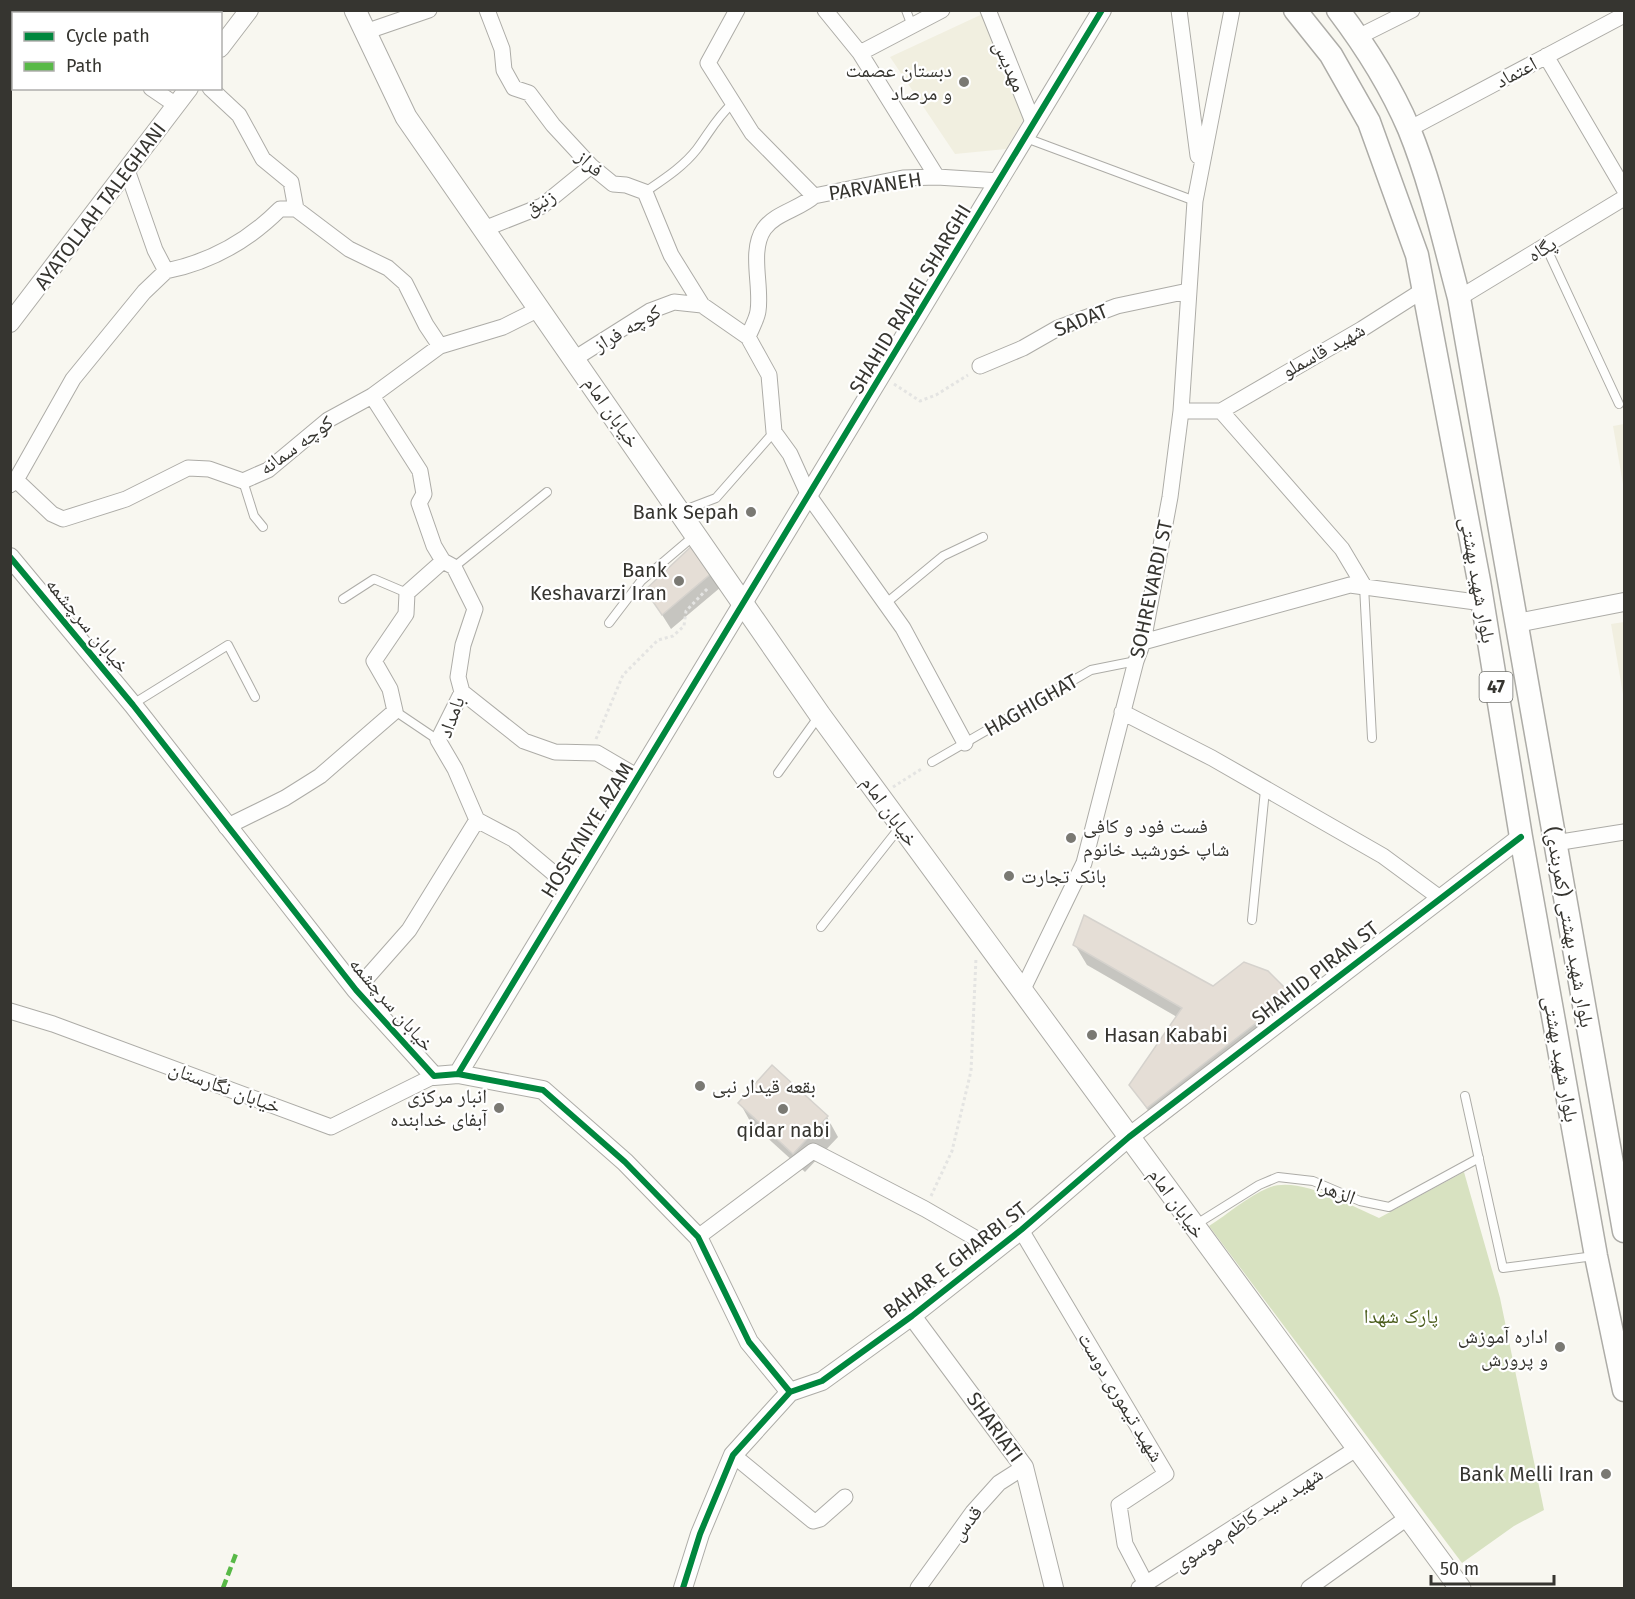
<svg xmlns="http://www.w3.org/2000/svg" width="1635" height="1599" font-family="'Fira Sans','Noto Naskh Arabic',sans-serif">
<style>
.built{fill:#f1efe0}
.green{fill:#d8e2c1}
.shadow{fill:#0003}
.building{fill:#e5ded6;stroke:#d5d2cd;stroke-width:1.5}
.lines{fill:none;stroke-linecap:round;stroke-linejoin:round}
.service-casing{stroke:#adaca7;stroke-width:10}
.minor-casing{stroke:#adaca7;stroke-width:17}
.tertiary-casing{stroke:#adaca7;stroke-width:20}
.secondary-casing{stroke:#adaca7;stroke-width:23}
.primary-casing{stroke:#adaca7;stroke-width:25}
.path{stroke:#e4e4e2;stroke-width:3;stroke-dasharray:3 3;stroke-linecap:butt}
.service{stroke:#fefefd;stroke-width:8}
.minor{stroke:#fefefd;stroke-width:15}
.tertiary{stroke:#fefefd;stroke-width:18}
.secondary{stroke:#fefefd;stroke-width:21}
.primary{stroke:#fefefd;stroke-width:22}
.quiet{stroke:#58b947;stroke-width:4.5;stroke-dasharray:9 4.5;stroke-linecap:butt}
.cycleway-casing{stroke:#fff;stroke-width:10}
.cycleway{stroke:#00873e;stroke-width:6}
.poi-dot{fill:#7a7973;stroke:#fff;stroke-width:2}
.labels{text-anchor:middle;stroke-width:4.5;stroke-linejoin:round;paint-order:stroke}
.shield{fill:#fff;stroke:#72726e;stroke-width:1.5}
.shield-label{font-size:18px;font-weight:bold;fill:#363530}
.street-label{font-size:20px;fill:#363530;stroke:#fff}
.poi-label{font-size:20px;fill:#363530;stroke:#fff;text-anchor:end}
.park-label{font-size:20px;fill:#4a5c1b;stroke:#fff}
</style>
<rect width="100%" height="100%" fill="#f8f7f0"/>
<path class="built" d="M989 11H997L1031 107 1006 149 955 154 890 57Z
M1624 424V490L1613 426Z
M1624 622V700L1611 624Z"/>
<path class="green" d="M1464 1172 1500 1298 1544 1510 1514 1526 1462 1563 1209 1226C1228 1214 1248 1196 1268 1188 1299 1175 1350 1206 1379 1218Z"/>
<path class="shadow" d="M695 545 721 587 671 629 647 591Z
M1075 945 1214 988 1290 996 1302 1015 1159 1127 1131 1085 1177 1017 1087 965Z
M740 1103 827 1117 838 1137 805 1172 751 1123Z"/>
<path class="building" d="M695 543 714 571 662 615 645 590Z
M1084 915 1213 986 1244 962 1268 971 1292 995 1147 1108 1129 1085 1182 1008 1073 945Z
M772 1065 828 1116 793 1154 738 1103Z"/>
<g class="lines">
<g class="service-casing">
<path id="service" d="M906 10 912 26
M1026 138 1195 201
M645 192C664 179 683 167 697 149 709 133 717 117 732 104
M1546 247 1619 404
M243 481 254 516 263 527
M682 511 716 498 774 432
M454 567 547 492
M1364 586 1372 738
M343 599 374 579 407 593
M885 604 943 556 983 537
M609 623 641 581 695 535
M133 704 228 645 255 697
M395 711 438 740
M932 762 1091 670 1136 661
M778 773 819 716
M1252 920 1265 790
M821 927 900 827
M1465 1096 1503 1268 1594 1256
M1195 1225 1259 1185 1278 1177 1313 1181 1360 1201 1389 1207 1479 1158"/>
</g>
<g class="minor-casing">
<path id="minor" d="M487 10 502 49 504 70 514 88 529 93 553 125 591 166 613 184 626 185 645 192 671 255 702 305
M737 10 708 63 752 133 814 196
M825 10 860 53 937 177
M988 10 1033 122
M1179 10 1198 156
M365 32 429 10
M1358 37 1412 10
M10 43H14
M860 53 942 10
M1546 56 1624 189
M151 88 176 105
M210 88 239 115 263 159 291 182 296 209
M1409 129 1624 15
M484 229 542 206 591 166
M166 271C211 262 248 241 280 209H296L349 249 388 268 405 283 426 325 440 346
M1459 298 1624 198
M748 337C751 329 757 319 758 311 762 286 749 251 764 229 775 213 800 209 814 196L903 178 937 177 1000 181
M574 359 650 311 674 302 702 305 748 337 769 375 774 432 790 454 809 496 903 628 965 743
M980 366 1023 348 1058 328 1117 306 1188 291
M1181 411H1221L1342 549 1364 586
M1221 411 1362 329 1425 289
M16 480 52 514 63 519 126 499 188 468 209 469 243 481 268 470 328 420 372 396 440 346 503 327 539 309
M10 485 16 480 73 379 144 292 166 271 155 250 127 170
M1143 642 1350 585 1483 603
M462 692 524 741 555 752 597 753 638 777
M1122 712 1212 758 1383 856 1440 898
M477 820 513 839 570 887
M226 827 285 798 320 776 395 711 390 689 374 661 406 614 407 593 443 561
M1555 843 1624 832
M356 990 409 930 477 820 455 769 438 740 462 692 458 677 463 645 475 609 454 567 443 561 434 546 419 503 424 494 420 471 372 396
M1022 991 1084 863 1136 661 1143 642 1170 497 1181 411 1195 201 1232 10
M10 1011 53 1024 331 1127 434 1076
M1021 1230 1166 1474 1119 1505 1125 1544 1146 1584
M698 1237 813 1151 925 1209 996 1250
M733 1455 813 1521 820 1519 845 1497
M918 1588 973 1512 999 1483 1024 1467
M1139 1588 1356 1449
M1309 1588 1407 1518"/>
</g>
<g class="tertiary-casing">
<path id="tertiary" d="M185 10 188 14
M220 48 249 10
M10 323 189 88
M10 557 133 705 356 990 434 1076 458 1074 543 1090 625 1162 698 1237 749 1342 790 1392
M1517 623 1624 602
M458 1074 1102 10
M912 1316 1024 1467 1054 1588
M683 1588 700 1534 733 1455 790 1392 822 1381 912 1316 1021 1230 1129 1137 1521 837"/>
</g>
<g class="secondary-casing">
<path id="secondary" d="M355 10 406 117 820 715 1460 1588"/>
</g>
<g class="primary-casing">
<path id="primary" d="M1295 10 1331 55 1369 122 1417 255 1479 581 1521 837 1596 1256 1624 1390
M1338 10C1366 47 1391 87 1409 129 1431 183 1444 242 1459 298L1624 1231"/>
</g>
<path class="path" d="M894 384 920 401 936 395 968 375
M596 739 623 675 658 640 673 636 684 626 686 611 709 587
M893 787 923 768
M931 1196 952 1151 971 1071 976 958"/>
<use href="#service" class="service"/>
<use href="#minor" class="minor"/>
<use href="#tertiary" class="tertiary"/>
<use href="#secondary" class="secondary"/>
<use href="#primary" class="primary"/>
<path class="quiet" d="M223 1588 237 1551"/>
<g class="cycleway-casing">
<path id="cycleway" d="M10 557 133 705 356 990 434 1076 458 1074 543 1090 625 1162 698 1237 749 1342 790 1392
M458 1074 1102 10
M683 1588 700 1534 733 1455 790 1392 822 1381 912 1316 1021 1230 1129 1137 1521 837"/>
</g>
<use href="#cycleway" class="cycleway"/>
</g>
<g class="poi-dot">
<circle cx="964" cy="82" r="6"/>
<circle cx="751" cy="512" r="6"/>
<circle cx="679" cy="581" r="6"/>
<circle cx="1071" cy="838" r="6"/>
<circle cx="1009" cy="876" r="6"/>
<circle cx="1092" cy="1035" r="6"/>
<circle cx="700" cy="1086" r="6"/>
<circle cx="499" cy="1108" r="6"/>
<circle cx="783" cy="1109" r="6"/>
<circle cx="1560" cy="1347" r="6"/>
<circle cx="1606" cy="1474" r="6"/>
</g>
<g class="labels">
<rect class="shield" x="1479.5" y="672" width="33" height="30" rx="4.5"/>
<g class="shield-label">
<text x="1496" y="693">47</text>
</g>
<g class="street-label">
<text transform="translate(1010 66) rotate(67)" y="7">مهدیس</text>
<text transform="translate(1516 72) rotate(-28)" y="7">اعتماد</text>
<text transform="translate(590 163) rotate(43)" y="7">فراز</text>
<text transform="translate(875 186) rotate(-9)" y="7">PARVANEH</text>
<text transform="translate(540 202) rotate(-30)" y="7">زنبق</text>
<text transform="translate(100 206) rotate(-53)" y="7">AYATOLLAH TALEGHANI</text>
<text transform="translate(1542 249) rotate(-31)" y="7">پگاه</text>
<text transform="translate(910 299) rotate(-59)" y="7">SHAHID RAJAEI SHARGHI</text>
<text transform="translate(1081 320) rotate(-22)" y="7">SADAT</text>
<text transform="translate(627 328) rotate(-30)" y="7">کوچه فراز</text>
<text transform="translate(1323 350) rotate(-29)" y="7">شهید قاسملو</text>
<text transform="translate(612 412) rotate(55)" y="7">خیابان امام</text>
<text transform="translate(296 445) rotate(-36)" y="7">کوچه سمانه</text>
<text transform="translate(1478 580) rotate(80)" y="7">بلوار شهید بهشتی</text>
<text transform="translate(1151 589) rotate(-78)" y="7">SOHREVARDI ST</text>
<text transform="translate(88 625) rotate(50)" y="7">خیابان سرچشمه</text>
<text transform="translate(1031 705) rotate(-30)" y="7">HAGHIGHAT</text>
<text transform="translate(451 717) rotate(-70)" y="7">بامداد</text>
<text transform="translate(890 811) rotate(54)" y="7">خیابان امام</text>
<text transform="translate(587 830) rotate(-58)" y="7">HOSEYNIYE AZAM</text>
<text transform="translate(1570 927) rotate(80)" y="7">بلوار شهید بهشتی (کمربندی)</text>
<text transform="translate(1315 973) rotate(-38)" y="7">SHAHID PIRAN ST</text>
<text transform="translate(392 1004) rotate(49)" y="7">خیابان سرچشمه</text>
<text transform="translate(1561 1059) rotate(80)" y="7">بلوار شهید بهشتی</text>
<text transform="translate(225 1087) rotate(20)" y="7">خیابان نگارستان</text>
<text transform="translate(1336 1191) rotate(21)" y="7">الزهرا</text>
<text transform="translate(1177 1203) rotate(54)" y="7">خیابان امام</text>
<text transform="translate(955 1260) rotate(-38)" y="7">BAHAR E GHARBI ST</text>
<text transform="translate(1121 1397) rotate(59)" y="7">شهید تیموری دوست</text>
<text transform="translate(995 1427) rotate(54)" y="7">SHARIATI</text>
<text transform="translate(1248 1519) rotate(-33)" y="7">شهید سید کاظم موسوی</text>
<text transform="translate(966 1523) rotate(-52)" y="7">قدس</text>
</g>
<g class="poi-label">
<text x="952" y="77">دبستان عصمت<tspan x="952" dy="23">و مرصاد</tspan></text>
<text x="739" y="519">Bank Sepah</text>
<text x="667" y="577">Bank<tspan x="667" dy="23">Keshavarzi Iran</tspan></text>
<text x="1083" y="833" text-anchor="start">فست فود و کافی<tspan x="1083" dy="23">شاپ خورشید خانوم</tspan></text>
<text x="1021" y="883" text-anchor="start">بانک تجارت</text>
<text x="1104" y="1042" text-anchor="start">Hasan Kababi</text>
<text x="712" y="1093" text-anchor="start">بقعه قیدار نبی</text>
<text x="487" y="1103">انبار مرکزی<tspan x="487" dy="23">آبفای خدابنده</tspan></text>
<text x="783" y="1137" text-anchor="middle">qidar nabi</text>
<text x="1548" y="1343">اداره آموزش<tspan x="1548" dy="23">و پرورش</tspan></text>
<text x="1594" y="1481">Bank Melli Iran</text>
</g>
<g class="park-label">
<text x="1401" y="1323">پارک شهدا</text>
</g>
</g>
<rect width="1635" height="1599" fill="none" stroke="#363530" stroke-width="24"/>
<rect x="12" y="12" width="210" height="78" fill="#ffffff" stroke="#afaeac" stroke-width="1.5"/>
<rect x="24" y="32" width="30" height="9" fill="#00873e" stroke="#afaeac" stroke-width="1.5"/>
<text x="66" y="42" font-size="18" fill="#363530">Cycle path</text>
<rect x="24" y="62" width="30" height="9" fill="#58b947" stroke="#afaeac" stroke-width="1.5"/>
<text x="66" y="72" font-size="18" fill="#363530">Path</text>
<path d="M1431 1575v9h123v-9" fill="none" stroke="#363530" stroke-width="3"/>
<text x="1440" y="1575" font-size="18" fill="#363530" stroke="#ffffff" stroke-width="4.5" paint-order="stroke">50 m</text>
</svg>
